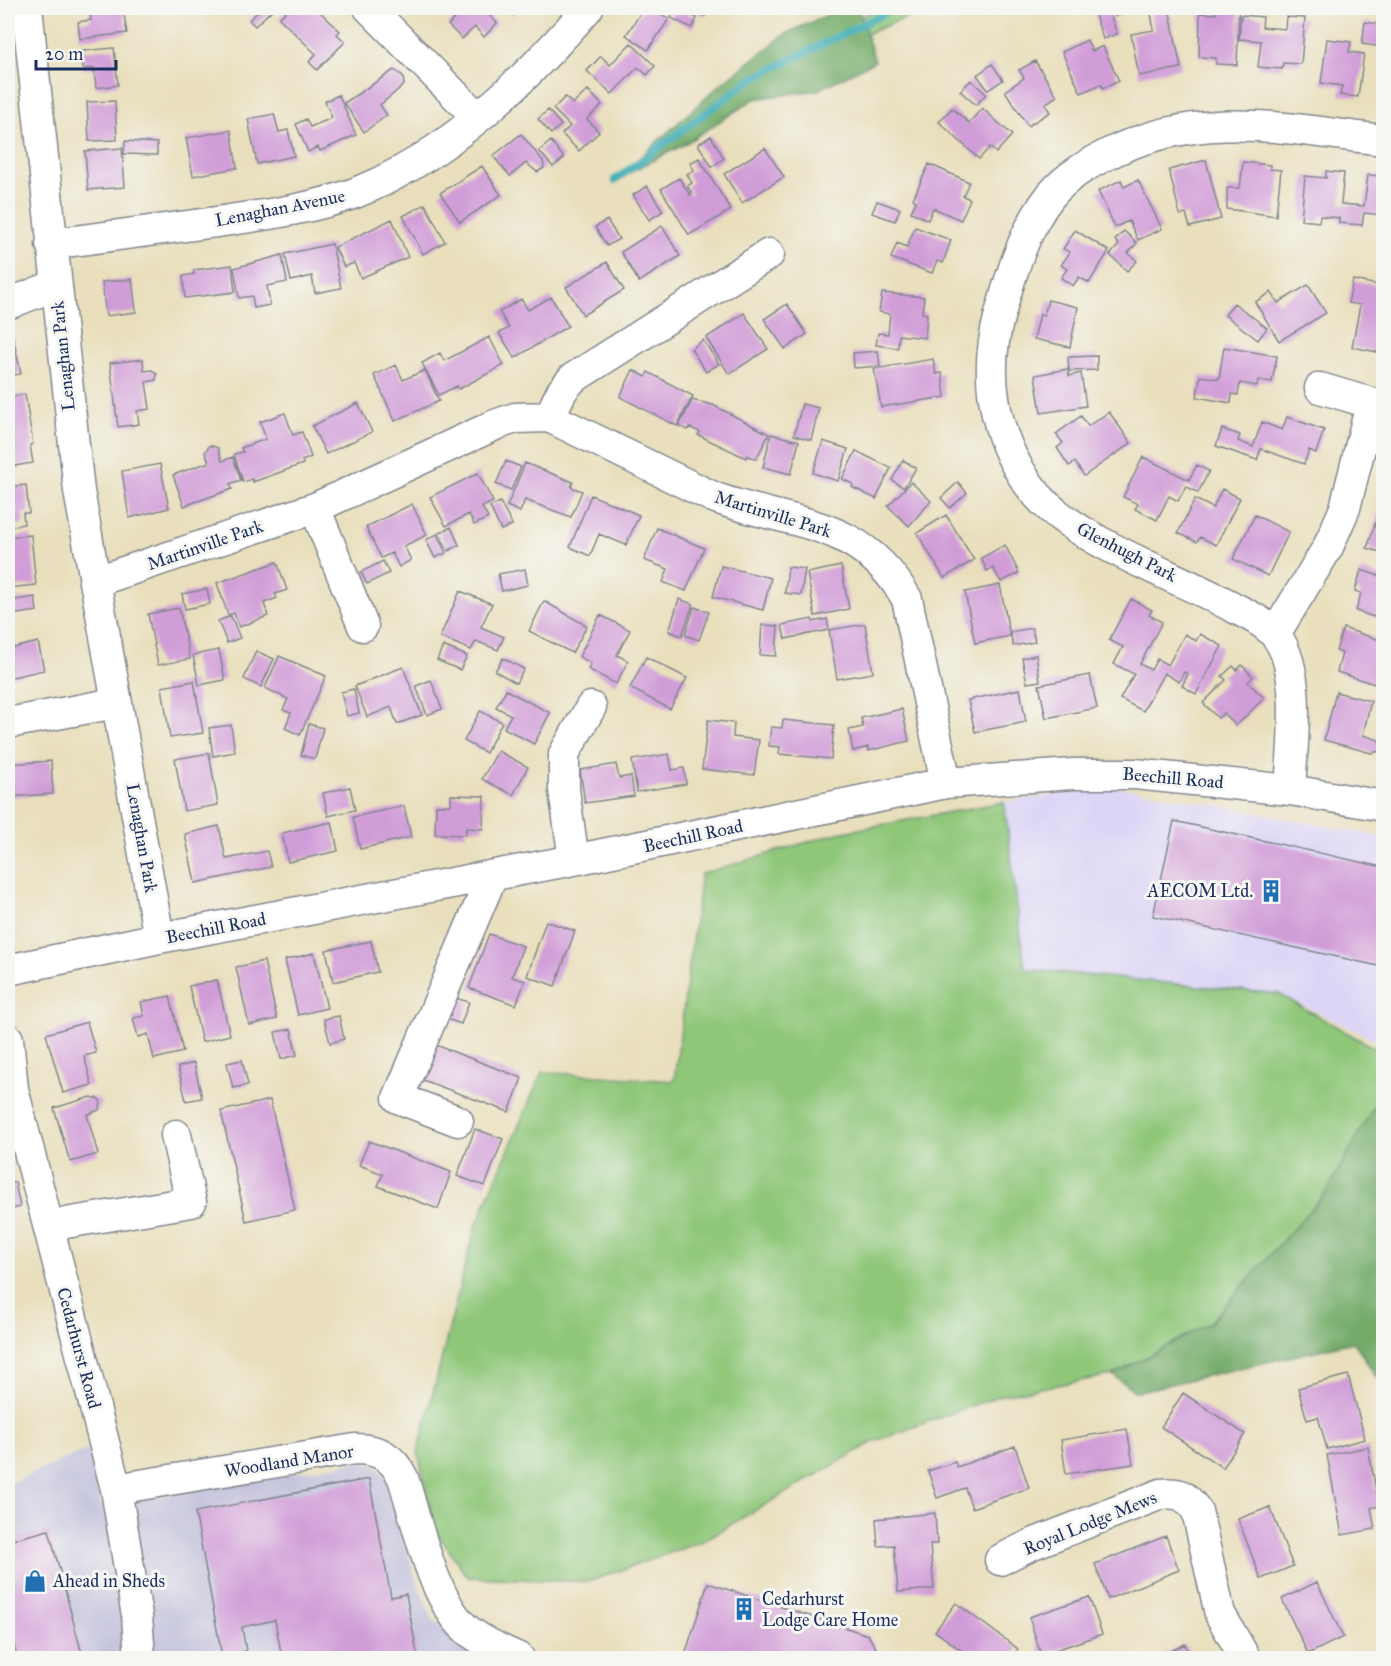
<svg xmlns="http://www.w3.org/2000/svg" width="1391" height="1666" font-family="'IM FELL Great Primer',serif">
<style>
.built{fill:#ddd5f6}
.industrial{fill:#c2c1dc}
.green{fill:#8fc779;stroke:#557b6c;stroke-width:1.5}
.forest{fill:#73ac69;stroke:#476e64;stroke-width:1.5}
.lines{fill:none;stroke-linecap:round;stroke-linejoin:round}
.stream{stroke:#39abb3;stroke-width:8}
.building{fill:#d19dd8}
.minor-casing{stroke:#82878d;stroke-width:33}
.minor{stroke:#fff;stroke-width:30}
.labels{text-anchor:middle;stroke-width:6;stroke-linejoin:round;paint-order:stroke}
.street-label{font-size:18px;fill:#1b2f5e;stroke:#f6f6f2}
.poi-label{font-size:18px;fill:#1b2f5e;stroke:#f6f6f2;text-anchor:start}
</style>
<rect width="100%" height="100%" fill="#f6f6f2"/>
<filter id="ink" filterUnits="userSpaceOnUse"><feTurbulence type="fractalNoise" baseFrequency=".0167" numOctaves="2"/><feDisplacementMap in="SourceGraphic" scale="12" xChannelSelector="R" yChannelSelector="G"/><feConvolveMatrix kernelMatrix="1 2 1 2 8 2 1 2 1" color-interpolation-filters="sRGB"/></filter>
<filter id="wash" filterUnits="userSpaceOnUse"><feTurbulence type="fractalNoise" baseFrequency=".008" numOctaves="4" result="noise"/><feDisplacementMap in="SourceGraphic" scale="24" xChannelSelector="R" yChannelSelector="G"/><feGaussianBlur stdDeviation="1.35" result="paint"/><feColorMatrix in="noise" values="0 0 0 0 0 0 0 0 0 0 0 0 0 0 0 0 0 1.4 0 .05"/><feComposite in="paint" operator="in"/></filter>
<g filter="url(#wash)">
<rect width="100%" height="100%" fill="#e9dfbc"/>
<path class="built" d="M1115 786 1383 837V1044L1279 994 1025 969 1004 802Z"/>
<path class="industrial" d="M89 1449 101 1507 360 1461 375 1465 388 1480 414 1574 433 1620 481 1658H8V1484Z"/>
<path class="green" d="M881 8H944L928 9 866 34 861 16Z
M1004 802 1025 969 1279 994 1383 1053V1090L1327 1191 1210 1323 1113 1375 1001 1395 873 1442 701 1542 587 1582 468 1577 434 1529 418 1452 474 1230 542 1072 674 1081 701 874 838 833Z"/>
<path class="forest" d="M843 8H858L875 61 818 90 754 99 683 145 615 180 722 83 787 33Z
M1383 1090V1375L1376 1377 1354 1342 1136 1392 1113 1375 1210 1323 1327 1191Z"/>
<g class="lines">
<path class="stream" d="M615 180 750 80 885 13"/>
</g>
<g id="blocks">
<path class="building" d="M89 8H123L127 33 80 39 78 22 91 20Z
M262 8H274L255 26 249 20Z
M289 8H316L340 31 337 34 345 42 317 70 309 62 316 54 279 18Z
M465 8H482L497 23 484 37 475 27 462 39 448 25Z
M504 8H519L513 15Z
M644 8H652L669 19 648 50 626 35Z
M676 8 697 18 692 28 671 18Z
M686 8H709L705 16Z
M1112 8H1128L1129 12 1115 16Z
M1169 8 1181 68 1139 76 1131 34 1154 30 1150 9Z
M1216 8H1239L1237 65 1216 64V58L1199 57 1200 13 1216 14Z
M1109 10 1117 34 1103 39 1095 15Z
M1241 15 1263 17 1262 27 1285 29 1286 17 1305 18 1301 64 1283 63 1282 69 1258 67 1261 41 1239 39Z
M1379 21 1383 22V47L1362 44 1365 22 1378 24Z
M1327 39 1351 42 1349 52 1364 54 1358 97 1340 95 1342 86 1321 83Z
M1087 40 1092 51 1103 46 1119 81 1103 88 1101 84 1081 93 1062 52Z
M631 43 655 66 647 75 638 67 612 94 587 71 601 56 610 65Z
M114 48 118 85 96 88 94 68 83 69 82 51Z
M1035 61 1057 96 1045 104 1050 112 1028 126 1005 91 1024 78 1019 70Z
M992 64 1003 80 988 90 977 75Z
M394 70 403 76 404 85 380 105 387 115 364 132 344 103Z
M971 80 986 94 976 105 960 91Z
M588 90 602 105 587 119 599 132 579 151 562 134 570 126 553 109 565 97 573 104Z
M339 95 356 135 320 151 318 147 308 152 296 124 306 119 310 127 332 118 325 101Z
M115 101 117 140 89 141 87 102Z
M952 108 969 123 982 108 1012 135 996 153 990 147 979 159 939 122Z
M548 110 561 125 551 134 538 119Z
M274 114 279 132 288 130 294 156 257 164 248 119Z
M231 130 237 168 193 176 186 138Z
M521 134 543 161 544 168 537 172 526 163 510 176 493 156Z
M711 136 724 158 712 167 698 144Z
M125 141 157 143V155L124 154Z
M551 141 564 158 553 167 539 151Z
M122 148 125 187 88 190 85 151Z
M765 148 784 177 742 203 724 174Z
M699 158 731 210 689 235 661 189 679 178 690 195 692 193 687 186 692 183 687 174 694 170 690 163Z
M1206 160 1221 219 1190 227 1186 214 1180 215 1169 170Z
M1243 162 1270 165V169L1281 170 1276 216 1227 209V188H1240Z
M929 164 969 182 963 196 970 199 961 220 933 208 928 220 911 212 916 201 913 199Z
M482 166 501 195 460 222 440 193Z
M1326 171 1344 173 1341 204 1364 206 1368 175 1383 176V215L1364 213 1362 225 1339 223V218L1320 216 1319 222 1301 220 1305 176 1326 178Z
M1121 180 1124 187 1138 180 1162 229 1138 240 1129 221 1115 227 1098 191Z
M647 186 663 211 649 220 633 195Z
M877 201 900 209 895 221 872 213Z
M425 204 445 242 423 254 403 216Z
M392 219 408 257 361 278 354 263 344 267 335 247Z
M607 220 619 239 607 246 595 227Z
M662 226 680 256 639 282 621 252Z
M915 227 951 240 943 263 937 261 932 273 891 258 897 243 907 247Z
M1075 230 1109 251 1089 283 1079 277 1073 286 1061 278 1067 269 1061 265 1070 252 1063 249Z
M1124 231 1137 243 1128 253 1137 261 1127 271 1110 255 1119 245 1115 240Z
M332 244 341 288 315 293 312 276 291 281 285 254Z
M282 255 287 282 267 286 270 305 254 308 252 296 239 298 234 268Z
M607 262 624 290 583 315 566 287Z
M232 265 235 292 185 298 183 276 194 274V270Z
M132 279 136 312 106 316 102 282Z
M1353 280 1383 286 1382 353 1352 347 1360 305 1348 303Z
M1308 285 1326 313 1279 341 1255 302 1271 292 1278 303Z
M882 293 924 297 922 313 927 314 925 338 899 335 898 348 876 345 878 333 888 334 890 314 879 312Z
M551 297 568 326 515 358 499 333 509 328 499 312 521 299 528 310Z
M1048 300 1078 307 1070 347 1034 339 1040 314 1044 315Z
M1234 303 1267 328 1258 340 1225 315Z
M787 304 807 334 785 349 764 319Z
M744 313 768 349 729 374 706 338Z
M13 337 21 374 8 376V338Z
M489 337 504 365 459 389 457 386 439 395 422 363 440 353 444 361Z
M703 340 719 364 706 372 691 349Z
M1224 347 1277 356 1272 382 1258 380 1257 386 1240 383 1238 395 1232 394 1231 403 1197 397 1200 376 1219 379Z
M878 351 880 366 854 368 853 353Z
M1097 356V370L1069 371 1068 357Z
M143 359 144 371 152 370 157 374 156 380 146 382 150 409 137 411 139 424 118 427 110 363Z
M933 359 936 374 942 373 945 397 881 407 874 369Z
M396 365 403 380 425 370 439 401 395 421 374 375Z
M1068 369 1069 376 1081 373 1086 406 1041 413 1035 375Z
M633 370 646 377 648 372 693 396 677 426 620 397Z
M25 394 33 444 30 445 33 463 8 467V397Z
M692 400 713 405 769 434 756 459 747 455 746 458 698 435 700 432 689 427 688 430 679 426Z
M358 403 372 432 326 454 312 426Z
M802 404 819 408 811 440 794 435Z
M1109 412 1131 443 1084 476 1075 462 1069 466 1057 448 1063 443 1056 434 1081 416 1088 426Z
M285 413 293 435 302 432 311 457 302 461 303 464 253 482 252 479 243 482 234 454 243 452 241 448 266 439 260 422Z
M1287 417 1324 430 1316 453 1309 450 1304 464 1261 449 1257 460 1216 446 1222 429 1240 435 1238 441 1253 447 1262 422 1282 430Z
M771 434 799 441 791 474 763 467Z
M823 441 848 449 838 481 813 473Z
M210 445 218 448 222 461 233 457 241 480 230 484 232 489 184 506 173 475 209 462 205 452Z
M856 451 891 468 876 499 852 487 853 484 842 479Z
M1143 457 1189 480 1197 465 1209 471 1198 493 1186 486 1178 501 1169 496 1157 520 1135 509 1138 504 1123 497Z
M903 460 916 468 904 488 892 480Z
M506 461 521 467 511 490 496 484Z
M525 463 573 482 571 487 582 491 571 517 525 500 520 512 507 506Z
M160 464 169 508 129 518 122 471Z
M478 473 493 502 482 507 488 518 474 525 469 514 446 526 430 497Z
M911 482 931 501 909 526 888 506Z
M958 482 967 493 950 508 941 498Z
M26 485 29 513H23L24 524 8 527V487Z
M1222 489 1240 498 1216 545 1200 537 1197 542 1178 533 1195 499 1213 508Z
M591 495 639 515 626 545 599 534 590 556 570 547Z
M500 502 512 525 501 530 490 507Z
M412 504 427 535 404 546 411 560 399 567 392 553 381 558 366 527Z
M1379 512 1383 513V553L1367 548Z
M946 515 974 560 944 578 917 533Z
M1255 515 1289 532 1268 576 1233 559Z
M451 527 459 545 448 551 439 533Z
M657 528 704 548 686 591 663 582 668 569 644 560Z
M437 534 446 553 435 558 426 540Z
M31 535 36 585 8 588V537Z
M1005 545 1019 573 1001 582 993 568 987 571 981 558Z
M383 561 389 573 367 584 361 572Z
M277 562 287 590 275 594 277 598 264 603 268 616 239 627 234 613 228 615 217 583Z
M721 566 771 578 763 610 713 597Z
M841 566 849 609 815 616 807 573Z
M788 567 805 569 801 595 785 593Z
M525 569 528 585 502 591 498 574Z
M1361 570 1383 577V620L1356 611 1361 593 1355 591Z
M1000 585 1010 636 975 643 965 592Z
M207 589 210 604 185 609 182 594Z
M460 591 492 604 481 627 504 637 498 650 476 641 471 650 440 637Z
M35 597 37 611 11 615 9 601Z
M679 599 693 604 682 636 669 631Z
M1131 599 1152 610 1149 615 1162 622 1140 664 1151 670 1157 659 1168 665 1185 634 1196 641 1200 634 1222 646 1196 694 1182 686 1188 674 1184 672 1179 682 1164 673 1143 711 1120 699 1134 674 1114 664 1123 647 1109 640Z
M544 601 587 626 572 653 529 631Z
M694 607 709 612 699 640 685 635Z
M179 608 190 659 158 665 148 614Z
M600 615 630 630 617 655 628 661 616 684 588 669 591 663 579 657Z
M231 616 240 638 227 643 218 621Z
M812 619 813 622 827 619 829 630 785 639 782 625Z
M865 624 873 673 837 679 829 630Z
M762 625 778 626 776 656 760 655Z
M1032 628 1035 642 1013 646 1010 632Z
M1343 628 1383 641V665L1378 685 1337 672 1342 653 1336 651Z
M38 642 44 670 8 678V644L12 643 13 648Z
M443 646 467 656 460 670 437 660Z
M219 650 225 680 199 685 193 655Z
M256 651 274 659 261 687 244 679Z
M1036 655 1040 681 1027 683 1022 658Z
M279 656 326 676 300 735 285 728 291 713 283 710 288 699 265 688Z
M646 657 687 678 670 709 630 688Z
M503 658 524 669 516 683 495 671Z
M1242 665 1253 677 1248 682 1264 698 1236 726 1224 713 1218 718 1203 703 1226 680 1222 676 1233 666 1237 670Z
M403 667 422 715 397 724 391 707 367 717 355 686Z
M1090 675 1097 708 1046 718 1039 685Z
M431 680 442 709 427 715 416 686Z
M194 681 203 733 170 738 162 687Z
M354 689 359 713 347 716 341 692Z
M1020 689 1026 722 975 732 968 700Z
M506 690 550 713 534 744 504 728 511 715 496 707Z
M1336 692 1371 701 1363 735 1379 740 1382 747 1380 751 1371 753 1324 740Z
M902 709 909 741 868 751V747L853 751 849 730 863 727 861 718Z
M480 711 502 722 486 753 464 741Z
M708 720 734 723 733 737 759 740 754 775 702 769Z
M783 720 834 725 831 759 779 754 780 747 769 746 771 727 782 728Z
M309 724 323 728 315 759 301 755Z
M231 725 235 752 213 756 209 728Z
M498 751 528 767 513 795 482 779Z
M209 753 218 805 184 811 175 759Z
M669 754 672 770 684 768 686 784 637 792 632 760Z
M51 761 53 794 8 797V764Z
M616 764 619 778 631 776 634 796 585 803 580 770Z
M350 787 355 810 328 816 323 793Z
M451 795 484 796 483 829 466 828V835L435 834 436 805H451Z
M404 806 411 837 360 849 353 817Z
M1174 821 1383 867V967L1153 916Z
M332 822 338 851 288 862 282 833Z
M219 826 226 859 267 851 271 867 195 883 185 834Z
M546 921 575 931 555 986 527 976Z
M489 934 523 946 512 977 525 981 516 1005 469 988Z
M371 941 378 972 333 982 326 950Z
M314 953 327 1008 298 1015 285 960Z
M264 961 277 1019 249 1025 236 967Z
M217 980 230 1035 202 1042 189 986Z
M170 996 183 1052 154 1059 148 1034 138 1037 133 1018 144 1016 141 1002Z
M455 998 469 1002 461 1024 447 1019Z
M339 1016 344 1039 330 1043 324 1019Z
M87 1022 96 1053 84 1056 92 1085 63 1093 46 1034Z
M291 1029 297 1055 281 1059 275 1032Z
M433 1044 522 1078 509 1112 420 1079Z
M242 1060 248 1085 233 1088 227 1063Z
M194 1063 202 1098 186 1101 178 1067Z
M91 1097 99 1099 101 1103 99 1110 87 1115 98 1154 70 1162 54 1108Z
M270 1100 295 1210 246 1221 221 1111Z
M475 1129 503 1139 485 1186 457 1176Z
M369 1141 451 1172 438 1209 378 1186 383 1174 359 1165Z
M15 1182 20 1207 8 1210V1184Z
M1348 1375 1365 1439 1327 1449 1318 1417 1307 1420 1298 1388Z
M1183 1393 1245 1434 1223 1468 1161 1427Z
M1127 1429 1133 1464 1066 1474 1061 1440Z
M1015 1446 1029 1488 972 1508 965 1488 937 1498 928 1471 955 1462 957 1467Z
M1368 1447 1379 1506 1371 1508 1375 1529 1342 1535 1327 1455Z
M369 1479 391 1597 406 1594 418 1658H282L275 1620 242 1627 246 1651 222 1656 195 1512Z
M1270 1507 1293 1566 1261 1579 1238 1519Z
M935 1513 937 1544H930L934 1589 898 1592 894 1545 878 1546 876 1519Z
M49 1530 83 1658H17L8 1621V1541Z
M1166 1536 1179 1570 1108 1599 1095 1564Z
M1317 1582 1343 1637 1308 1654 1282 1599Z
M708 1583 868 1635 882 1658H684Z
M1089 1597 1102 1634 1041 1655 1029 1617Z
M956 1603 1018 1649 1011 1658H972L935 1631Z
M1185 1644 1193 1658H1156Z"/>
</g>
</g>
<g filter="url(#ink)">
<use href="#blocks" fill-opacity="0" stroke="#82878d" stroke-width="1.5"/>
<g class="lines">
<g class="minor-casing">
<path id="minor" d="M27 8 79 491 159 938
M369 8 476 116
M51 244C103 237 156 230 209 223 257 216 309 210 355 193 444 159 527 79 588 8
M8 304 56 285
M1320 388 1384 407
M549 417 562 391 572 379 769 254
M315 508 363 626
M94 582 315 508 495 425 515 418 549 417 713 497C791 526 860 517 907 599L946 783
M1275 634 1328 547 1345 508 1371 404
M8 723 116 703
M1290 790C1292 749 1303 672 1277 637 1267 623 1246 614 1231 606 1176 576 1077 541 1038 496 996 447 982 379 999 318 1010 277 1024 229 1051 195 1067 176 1088 164 1110 153 1203 108 1286 129 1384 140
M574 860 564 790V754L591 707
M8 970 159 938 574 860 946 783 1073 774H1135L1290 790 1384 806
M8 1039 13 1089 116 1489 137 1616 140 1658
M458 1121 398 1098 492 876
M48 1226 191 1202 176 1135
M116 1489 355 1449C379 1449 393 1457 403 1478 417 1521 434 1606 470 1632 485 1643 502 1651 519 1658
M1000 1560 1030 1545 1161 1494C1181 1492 1185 1495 1197 1511L1220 1614 1245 1658"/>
</g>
<use href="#minor" class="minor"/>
</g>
</g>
<defs>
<g id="building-bare" transform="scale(1.8)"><path d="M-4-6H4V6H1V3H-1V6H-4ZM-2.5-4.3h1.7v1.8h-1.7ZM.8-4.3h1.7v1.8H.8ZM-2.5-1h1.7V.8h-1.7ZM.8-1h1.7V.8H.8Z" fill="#1f6fb2" stroke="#f6f6f2" stroke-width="2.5" paint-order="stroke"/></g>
<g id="shop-bare" transform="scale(1.8)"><path d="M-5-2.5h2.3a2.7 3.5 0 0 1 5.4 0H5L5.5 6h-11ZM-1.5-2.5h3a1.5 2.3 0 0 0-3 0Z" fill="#1f6fb2" stroke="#f6f6f2" stroke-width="2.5" paint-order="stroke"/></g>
</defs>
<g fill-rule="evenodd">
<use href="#building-bare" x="1271" y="891"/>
<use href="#shop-bare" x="35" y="1581"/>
<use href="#building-bare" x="744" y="1609"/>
</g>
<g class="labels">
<g class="street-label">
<text transform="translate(280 208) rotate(-11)" y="6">Lenaghan Avenue</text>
<text transform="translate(63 356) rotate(-96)" y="6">Lenaghan Park</text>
<text transform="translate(773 514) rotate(17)" y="6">Martinville Park</text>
<text transform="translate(205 545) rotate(-19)" y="6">Martinville Park</text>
<text transform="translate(1127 552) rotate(27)" y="6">Glenhugh Park</text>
<text transform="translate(1173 778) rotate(5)" y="6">Beechill Road</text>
<text transform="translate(693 836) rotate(-12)" y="6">Beechill Road</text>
<text transform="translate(142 838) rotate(80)" y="6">Lenaghan Park</text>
<text transform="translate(216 928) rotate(-11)" y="6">Beechill Road</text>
<text transform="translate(79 1348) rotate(75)" y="6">Cedarhurst Road</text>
<text transform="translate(289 1461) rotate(-9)" y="6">Woodland Manor</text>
<text transform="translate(1090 1523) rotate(-22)" y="6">Royal Lodge Mews</text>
</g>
<g class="poi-label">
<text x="1253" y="897" text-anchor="end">AECOM Ltd.</text>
<text x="53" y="1587">Ahead in Sheds</text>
<text x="762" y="1605">Cedarhurst<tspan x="762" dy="21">Lodge Care Home</tspan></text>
</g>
</g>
<rect width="1391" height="1666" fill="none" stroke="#f6f6f2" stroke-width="30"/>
<path d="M36 60v9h80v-9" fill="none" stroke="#1b2f5e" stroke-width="3"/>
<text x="45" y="60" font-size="18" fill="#1b2f5e" stroke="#f6f6f2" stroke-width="4.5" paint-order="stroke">20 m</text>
</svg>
